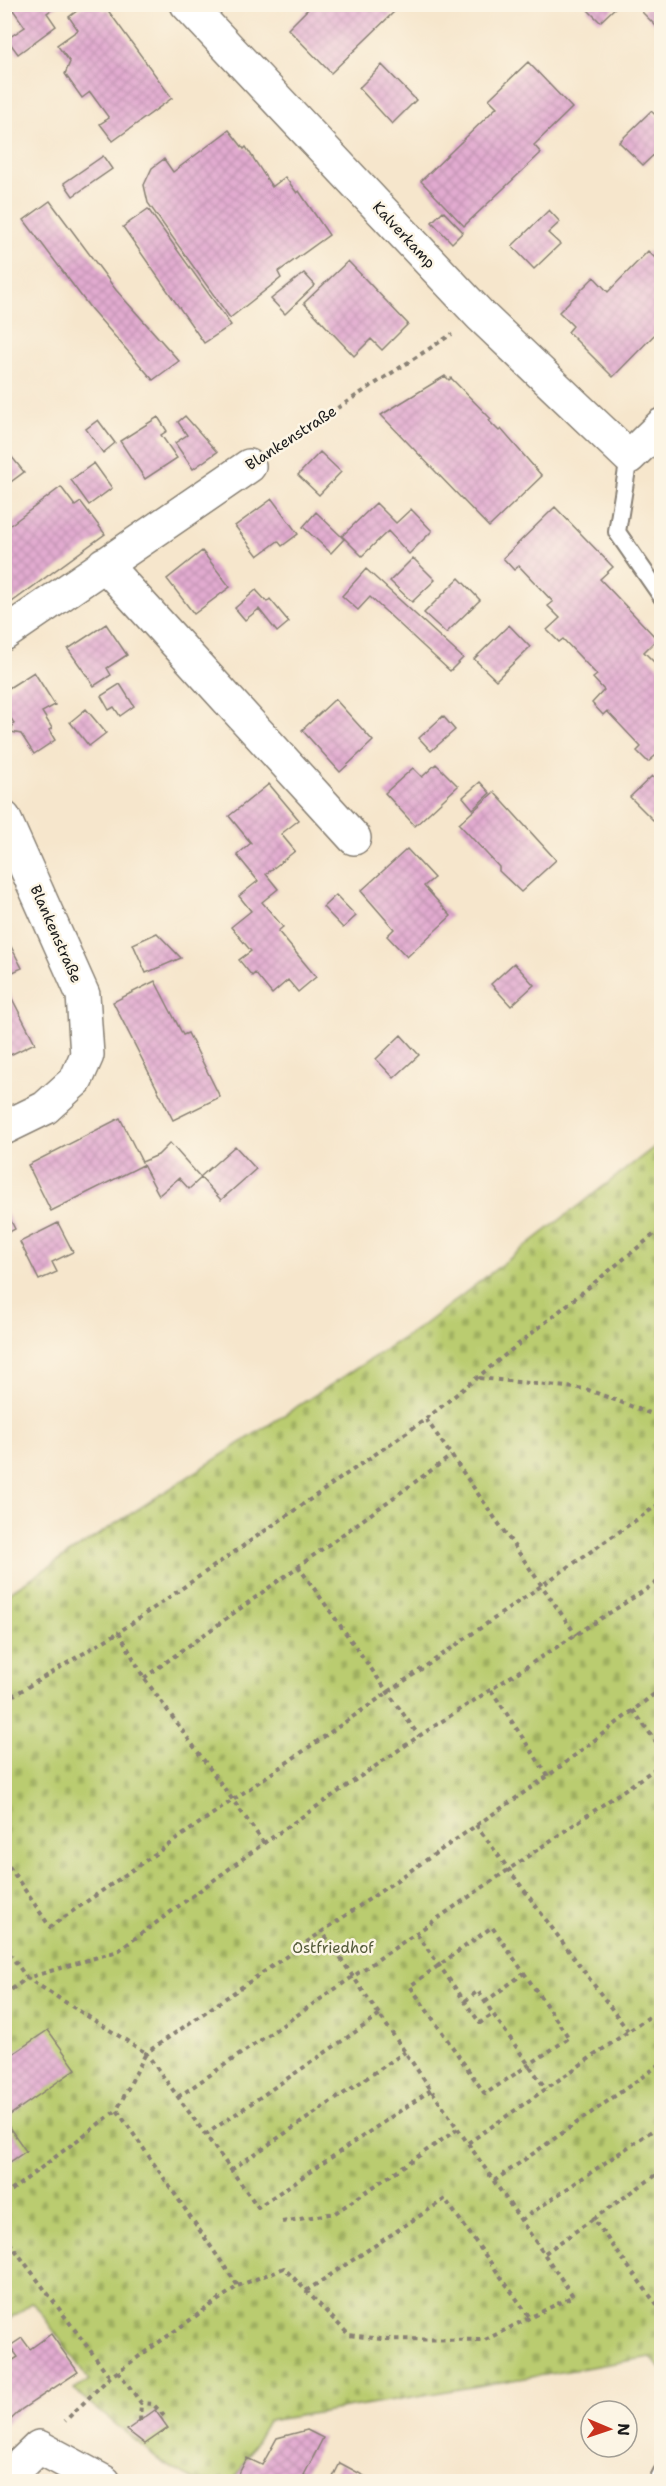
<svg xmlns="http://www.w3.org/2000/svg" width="666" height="2486" font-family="'Shantell Sans',sans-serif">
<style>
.cemetery{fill:url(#cemetery-stones);stroke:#6b7446;stroke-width:1.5}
.building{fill:url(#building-cross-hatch)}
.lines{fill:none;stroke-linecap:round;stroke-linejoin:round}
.service-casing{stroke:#898174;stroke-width:20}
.minor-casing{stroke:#898174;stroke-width:36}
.path{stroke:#898174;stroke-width:4;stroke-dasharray:4.5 4.5;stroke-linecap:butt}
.service{stroke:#fff;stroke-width:16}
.minor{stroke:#fff;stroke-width:33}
.labels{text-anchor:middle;stroke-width:5;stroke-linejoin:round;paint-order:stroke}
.street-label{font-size:15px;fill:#1c1c1c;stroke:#fcf5e5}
.park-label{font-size:15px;fill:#535a39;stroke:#fcf5e5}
</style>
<defs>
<pattern id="cemetery-stones" width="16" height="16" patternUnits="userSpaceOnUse" patternTransform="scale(1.5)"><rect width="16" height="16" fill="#bacc70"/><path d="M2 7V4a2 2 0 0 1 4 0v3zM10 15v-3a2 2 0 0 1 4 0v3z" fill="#9faf60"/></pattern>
<pattern id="building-cross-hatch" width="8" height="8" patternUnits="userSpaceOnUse" patternTransform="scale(1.5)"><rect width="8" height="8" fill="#e2abd0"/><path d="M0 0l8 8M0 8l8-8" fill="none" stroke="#c193b2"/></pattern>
</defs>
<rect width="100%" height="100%" fill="#fcf5e5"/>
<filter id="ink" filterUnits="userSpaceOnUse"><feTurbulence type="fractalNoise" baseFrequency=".0167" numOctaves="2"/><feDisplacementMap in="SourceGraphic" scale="12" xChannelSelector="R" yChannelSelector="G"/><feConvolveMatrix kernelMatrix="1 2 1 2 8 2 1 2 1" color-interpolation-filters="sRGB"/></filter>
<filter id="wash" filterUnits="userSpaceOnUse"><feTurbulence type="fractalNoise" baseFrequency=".008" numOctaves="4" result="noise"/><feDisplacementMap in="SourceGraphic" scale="24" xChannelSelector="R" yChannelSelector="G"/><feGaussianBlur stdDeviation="1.35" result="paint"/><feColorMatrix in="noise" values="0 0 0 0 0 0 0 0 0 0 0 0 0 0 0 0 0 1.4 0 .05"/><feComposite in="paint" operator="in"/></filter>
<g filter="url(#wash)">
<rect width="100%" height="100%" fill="#f6e6cc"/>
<path class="cemetery" d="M661 1142 662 2366 660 2369 651 2357 268 2421 234 2481H195L163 2463 74 2390 89 2380 33 2302 5 2323V1595L422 1326Z"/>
<g id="blocks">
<path class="building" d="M9 4H59L47 13 56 26 18 54 7 39 25 27Z
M86 4H99L104 11 107 9 172 98 113 141 100 124 109 118 90 92 82 98 65 74 70 62 57 45 78 30 69 17Z
M592 4H619L600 22 587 9Z
M649 4H662V32L642 12Z
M312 5H394L398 8 331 73 288 29Z
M528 62 572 108 534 145 541 153 464 226 421 181 497 107 489 99Z
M382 65 416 100 392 124 359 88Z
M651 111 662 121V147L643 165 619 142Z
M229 130 244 149 246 147 272 187 285 177 297 193 299 191 329 235 278 272 281 278 230 318 148 203 144 185 152 168 164 159 173 172Z
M103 156 112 169 73 196 64 183Z
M50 201 116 290 179 361 153 380 91 309 24 220Z
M148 209 231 325 204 343 123 227Z
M549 210 560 222 548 233 560 244 534 269 512 246Z
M443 211 463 232 452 243 432 222Z
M648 251 655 258 662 251V327L613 377 568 332 573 326 559 312 594 277 608 292Z
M348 261 408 324 382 350 371 339 354 356 304 303Z
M304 273 315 285 285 314 271 299Z
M445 376 449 380 451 378 491 419 489 421 499 431 501 429 542 476 489 527 381 415Z
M185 416 217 452 193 469 175 443 187 435 178 422Z
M158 417 167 431 161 435 177 458 145 479 120 441Z
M98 420 115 443 103 453 86 429Z
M320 452 341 472 319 495 298 475Z
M11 456 24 472 4 487V461Z
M94 463 112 488 89 505 71 480Z
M61 487 75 506 81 502 105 534 5 607V529Z
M272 499 298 534 282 546 278 541 258 556 235 526Z
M376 503 396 523 411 509 432 531 409 554 388 531 362 556 342 536Z
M555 507 613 567 600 579 657 639 644 652 662 670V750L648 762 637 751 641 747 607 711 603 715 592 703 604 690 593 678 597 675 563 639 559 642 547 630 560 618 548 606 553 602 519 566 514 570 503 558Z
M316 512 344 539 331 553 303 527Z
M202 551 230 587 194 614 167 579Z
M413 558 435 580 412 602 390 581Z
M366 569 463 658 450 671 370 597 358 610 342 596Z
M459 578 480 600 446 633 424 613Z
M256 590 267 602 270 599 289 622 277 632 259 609 245 620 235 608Z
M106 624 127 655 107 668 111 675 94 686 68 649Z
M509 625 530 647 496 680 474 659Z
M34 672 55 705 42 712 52 728 49 730 55 740 34 754 21 734 11 732 14 723 4 708V691Z
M120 684 134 706 120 716 114 707 109 710 101 696Z
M335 699 373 741 340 772 302 730Z
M86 709 106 733 89 746 70 722Z
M443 716 455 730 431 751 419 738Z
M436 764 458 786 415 826 385 793 413 768 422 777Z
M652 776 662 786V829L630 797Z
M480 782 490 793 473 809 463 797Z
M269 784 299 820 281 834 295 851 266 874 278 889 262 902 283 927 278 931 316 977 298 992 288 980 272 994 255 973 252 976 239 960 251 951 231 927 251 911 239 896 258 881 237 855 251 843 229 816Z
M494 792 556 860 521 892 499 871V867L459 824Z
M407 849 434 878 424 886 451 916 407 957 387 936 394 929 361 891Z
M336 895 356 916 343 928 323 907Z
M4 933 22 968 4 976Z
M157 933 181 958 146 973 133 944Z
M514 963 534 985 511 1006 491 984Z
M155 981 183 1035 188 1033 220 1097 173 1120 113 1002Z
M4 983 35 1043 4 1058Z
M401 1035 419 1055 394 1078 376 1059Z
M120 1118 142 1162 158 1155 170 1143 201 1178 189 1189 179 1178 159 1195 143 1165 51 1211 28 1165Z
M235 1146 256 1169 221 1200 200 1177Z
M4 1207 15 1229 4 1235Z
M58 1223 73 1252 52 1262 57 1272 39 1280 20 1242Z
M48 2030 76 2069 4 2119V2060Z
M4 2120 26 2151 4 2166Z
M51 2334 78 2372 22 2409 4 2426V2366L18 2357 10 2346 22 2338 30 2349Z
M155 2410 168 2428 145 2444 127 2430Z
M307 2430 323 2438 304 2475 311 2479 309 2481H235L247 2458 262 2465 277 2438Z
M340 2463 368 2478 366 2481H331Z"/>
</g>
</g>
<g filter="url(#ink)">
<use href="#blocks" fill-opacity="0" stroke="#898174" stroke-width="1.5"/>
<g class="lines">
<g class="service-casing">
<path id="service" d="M629 457 617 532 662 597
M657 2482 662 2472"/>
</g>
<g class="minor-casing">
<path id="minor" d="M187 4 480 315 629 457 662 425
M104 564 354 838
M4 634 249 466
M4 818 83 995 87 1055 76 1080 45 1108 4 1128
M4 2481 39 2447 104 2482"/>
</g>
<path class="path" d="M277 447 452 334
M479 1378 586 1389 662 1418
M426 1419 576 1635
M298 1566 419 1736
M144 1678 451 1456
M491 1690 548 1776
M4 1701 119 1632
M633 1710 662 1750
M476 1825 628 2031
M264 1843 144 1678 119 1632 426 1419 662 1228
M4 1859 50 1927 662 1502
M417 1934 480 2023 493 2014 546 2089
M4 1946 27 1978 118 1951 264 1843 419 1736 662 1579
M4 1995 27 1978 146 2053 117 2110 238 2286 110 2377 65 2421
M465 2001 478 1991 493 2014
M485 2002 524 1973 492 1927 410 1986 485 2094 569 2038 524 1973
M431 2090 258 2207 146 2053 548 1776 662 1688
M178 2097 662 1764
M205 2135 380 2015
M468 2143 662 2008
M231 2170 405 2052
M494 2181 662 2063
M4 2196 117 2110
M593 2219 662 2171
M521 2220 662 2124
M282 2222 335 2213 458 2129
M4 2235 110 2377
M545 2253 593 2219 662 2312
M238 2286 284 2268 349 2335 381 2339 485 2340 573 2296 321 1930
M306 2291 445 2199 531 2319
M118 2371 141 2403 153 2404 165 2417 162 2419
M140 2421 141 2403"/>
<use href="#service" class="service"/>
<use href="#minor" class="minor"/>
</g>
</g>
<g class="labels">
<g class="street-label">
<text transform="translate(404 235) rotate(47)" y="5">Kalverkamp</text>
<text transform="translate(291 438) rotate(-33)" y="5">Blankenstraße</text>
<text transform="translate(56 934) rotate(66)" y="5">Blankenstraße</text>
</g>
<g class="park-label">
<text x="333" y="1953">Ostfriedhof</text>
</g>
</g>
<rect width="666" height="2486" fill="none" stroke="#fcf5e5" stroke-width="24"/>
<g transform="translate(609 2429) rotate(92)"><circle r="28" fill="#fcf5e5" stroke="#a29e95" stroke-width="1.5"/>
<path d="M0-4.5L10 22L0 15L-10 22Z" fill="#c8321e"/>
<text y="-9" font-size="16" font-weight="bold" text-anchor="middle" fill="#1c1c1c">N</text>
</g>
</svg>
